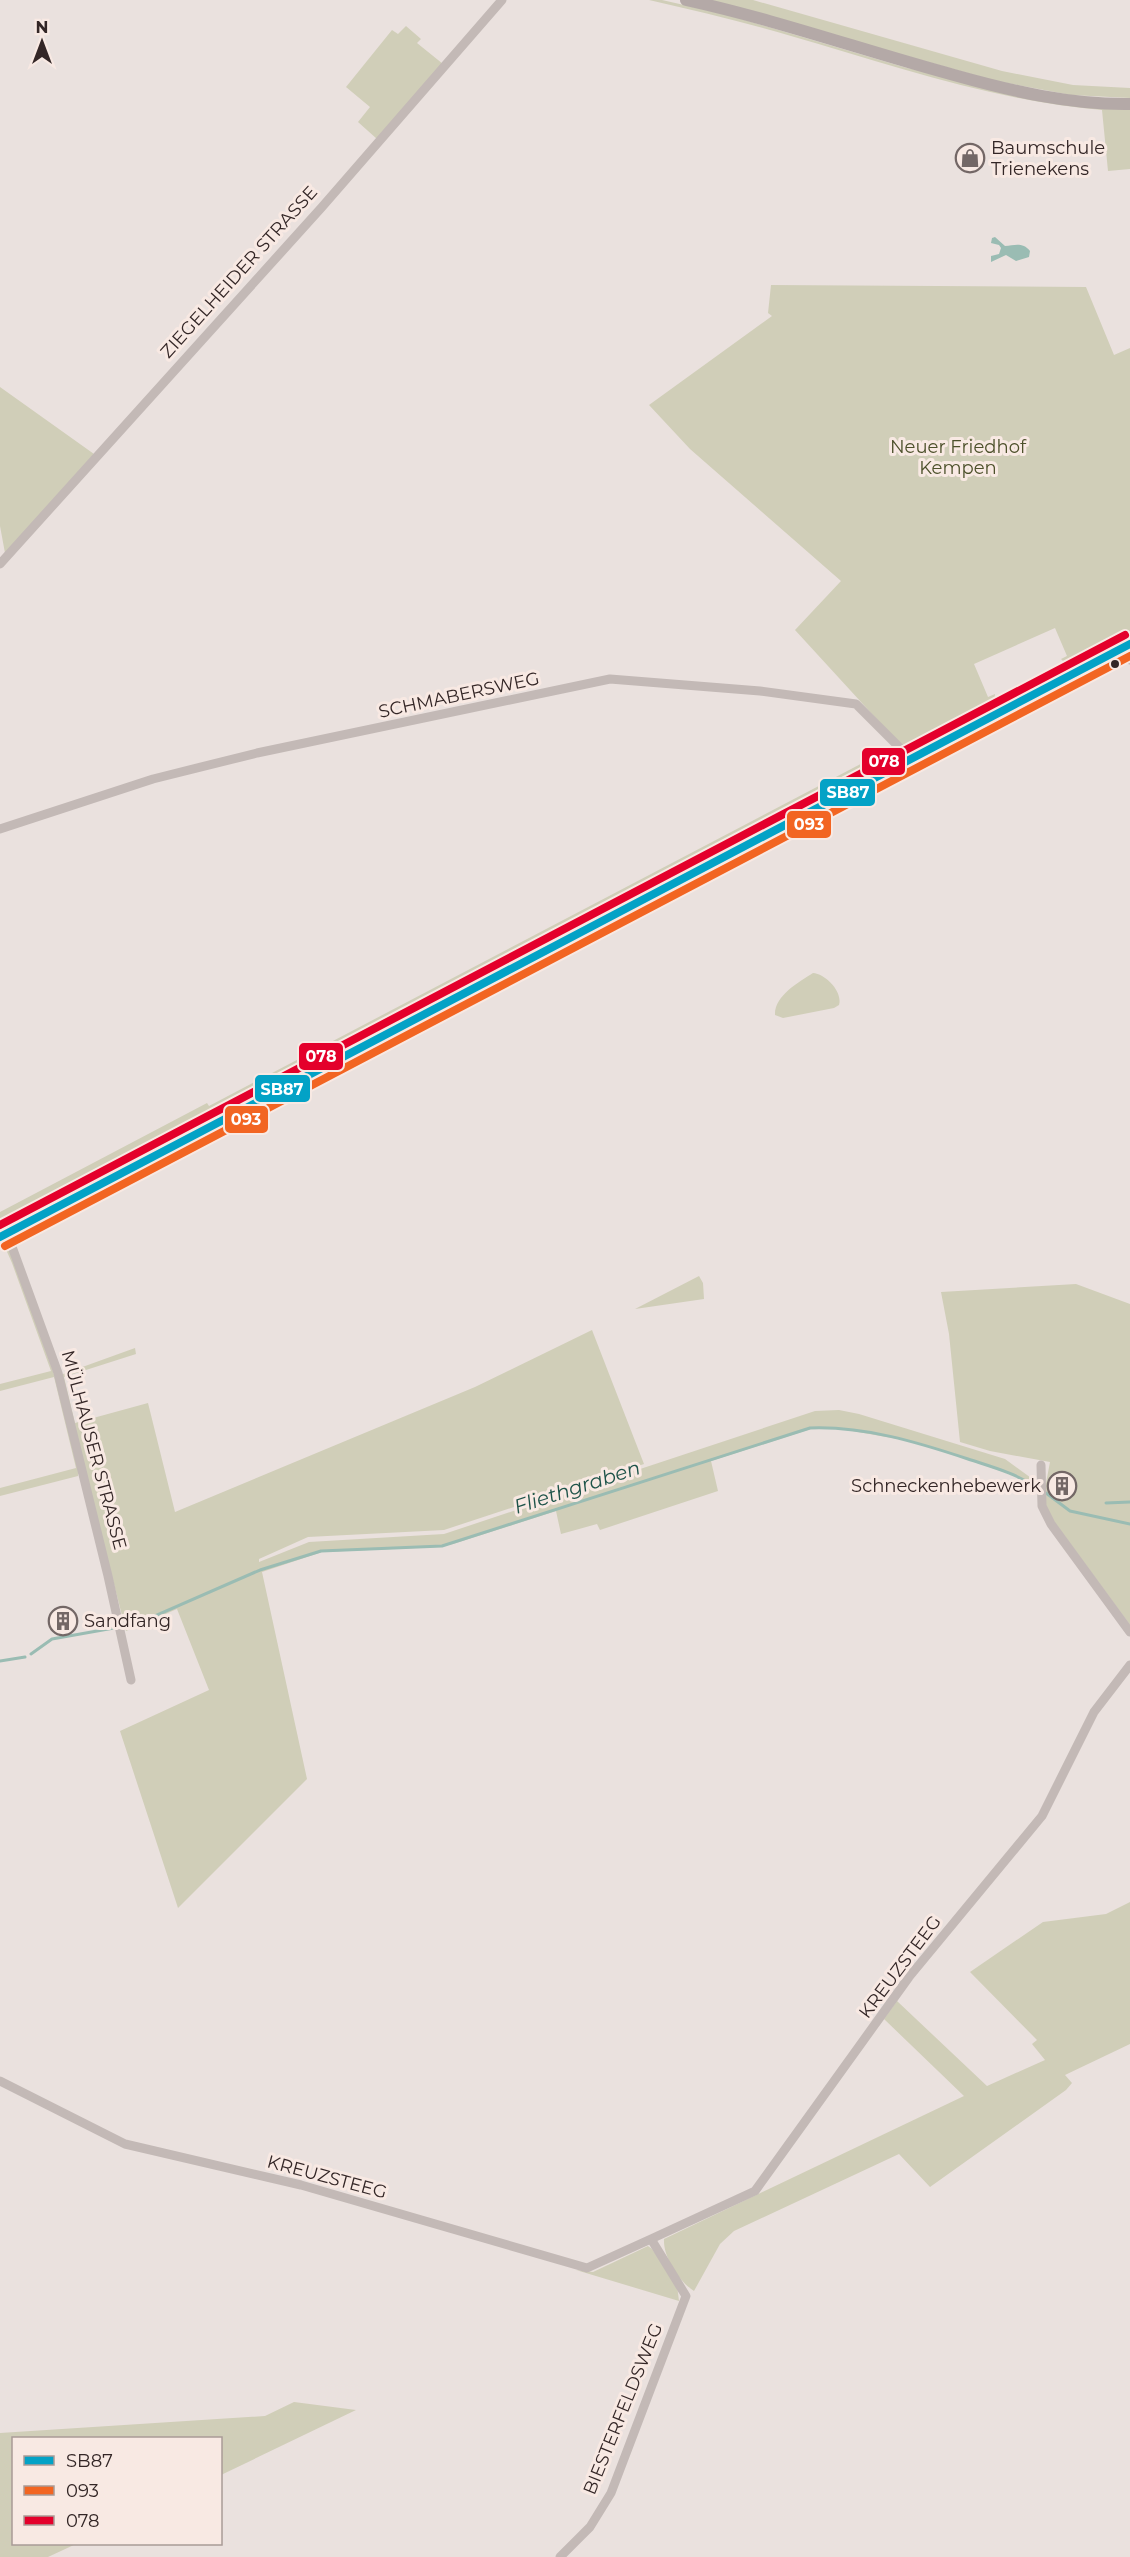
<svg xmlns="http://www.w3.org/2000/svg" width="1130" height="2557" font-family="Montserrat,sans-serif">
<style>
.green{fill:#d0ceb8}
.water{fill:#9abcb3}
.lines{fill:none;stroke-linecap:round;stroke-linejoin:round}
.stream{stroke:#9abcb3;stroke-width:3}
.street{stroke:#c3b9b6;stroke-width:9}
.secondary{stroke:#b4a9a7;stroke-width:12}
.bus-1-casing{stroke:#f8e9e3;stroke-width:12}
.bus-2-casing{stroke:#f8e9e3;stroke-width:12}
.bus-3-casing{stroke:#f8e9e3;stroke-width:12}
.bus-1{stroke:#03a2c6;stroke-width:8}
.bus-2{stroke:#f26522;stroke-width:8}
.bus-3{stroke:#e4002b;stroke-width:8}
.bus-dot{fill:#332626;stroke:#f8e9e3;stroke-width:2}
.labels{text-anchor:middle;stroke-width:6;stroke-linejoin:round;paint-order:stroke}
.poi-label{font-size:18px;fill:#332626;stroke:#f8e9e3;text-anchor:start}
.street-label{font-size:18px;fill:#332626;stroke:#f8e9e3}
.park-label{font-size:18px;fill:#4c502a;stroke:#f8e9e3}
.water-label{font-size:20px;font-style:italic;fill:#1d5349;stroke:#f8e9e3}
.line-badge{stroke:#f8e9e3;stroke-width:2}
.badge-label{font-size:16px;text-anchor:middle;font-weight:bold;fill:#fff}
</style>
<rect width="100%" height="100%" fill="#eae1de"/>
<path class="green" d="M649 0H662L728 15 907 68 1130 108V169L1108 171 1102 110C995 101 894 66 791 36 744 22 697 11 649 0Z
M707 0H753L1002 71 1073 85 1130 88V98L1071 95 996 81Z
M406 26 421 39 417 43 443 64 377 139 358 122 370 107 346 87 392 30 398 34Z
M771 285 1086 287 1114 355 1130 348V635L1069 667 1061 659 1067 656 1055 628 974 664 988 697 995 694 994 707 910 751 905 750 795 630 841 581 690 449 649 405 772 316 768 313Z
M0 387 94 454 5 553 0 526Z
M1111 659 1119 660 14 1240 195 1140Z
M893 747 900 757 0 1228V1212L207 1103 209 1106Z
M813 973C826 974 843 992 839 1005L834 1008 783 1018 775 1015C774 996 799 982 813 973Z
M0 1245H4L10 1251 55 1377 78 1468V1476L0 1496V1488L76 1468 54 1377 0 1391V1384L51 1371 12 1263 4 1245Z
M699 1276 703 1283 704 1299 635 1309Z
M1076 1284 1130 1304V1625L1053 1520 1043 1499 1050 1462 990 1451 960 1442 949 1334 941 1292Z
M592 1330 644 1464 444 1530 308 1537 259 1559V1562L309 1542 444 1534 815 1411 839 1410 859 1414 1005 1459 1038 1483V1489L1019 1477 915 1442 835 1428 811 1429 711 1461 718 1491 600 1530 597 1524 561 1534 556 1511 453 1544 438 1547 322 1552 262 1572 307 1779 178 1908 120 1731 209 1690 177 1609 126 1631 62 1382 63 1374 135 1348 136 1354 64 1377 75 1423 148 1403 175 1512 475 1387Z
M1130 1902V2044L1065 2075 1072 2083 1066 2090 930 2187 899 2154 734 2231 720 2244 694 2291C679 2281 663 2257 664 2239L964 2096 884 2019 897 2001 987 2086 1045 2060 1032 2044 1037 2040 970 1972 1043 1922 1106 1914Z
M648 2246 652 2249 677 2285 679 2301 576 2270 593 2272Z
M294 2402 356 2410 221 2475 220 2438H14V2544H76L48 2557H0V2433L265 2416Z"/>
<path class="water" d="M995 237 1005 246C1015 245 1023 242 1030 251L1029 257 1016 261 1006 255 991 262V256L999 254 1001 248 999 245 991 243 992 238Z"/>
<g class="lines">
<path class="stream" d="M1046 1493 1070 1511 1130 1524
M1106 1503 1130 1502
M127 1628 260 1570 321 1551 442 1546 810 1428C864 1426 917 1442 968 1459 992 1467 1015 1473 1036 1487
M31 1654 52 1639 114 1628
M0 1661 25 1657"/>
<path class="street" d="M0 564 322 207 502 0
M1123 647 1130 660
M0 829 153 779 257 753 610 679 760 691 856 704 912 760
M7 1233 58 1373 108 1576 131 1680
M1041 1465 1042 1506 1051 1524 1130 1632
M0 2081 125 2144 301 2185 587 2268 651 2239
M560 2557 590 2527 611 2493 686 2296 651 2239 755 2191 909 1977 1042 1816 1094 1712 1130 1665"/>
<path class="secondary" d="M686 0C777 20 865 51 954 75 1011 91 1071 105 1130 104
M0 1237 1130 644"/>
<g class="bus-1-casing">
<path id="bus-1" d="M0 1237 1130 644"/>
</g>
<g class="bus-2-casing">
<path id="bus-2" d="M5 1246 1130 656"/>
</g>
<g class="bus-3-casing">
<path id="bus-3" d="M0 1225 1125 635"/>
</g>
<use href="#bus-1" class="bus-1"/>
<use href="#bus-2" class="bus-2"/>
<use href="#bus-3" class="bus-3"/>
</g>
<defs>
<g id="shop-ring" transform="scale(1.5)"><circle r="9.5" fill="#f8e9e3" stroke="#736766" stroke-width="1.5"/><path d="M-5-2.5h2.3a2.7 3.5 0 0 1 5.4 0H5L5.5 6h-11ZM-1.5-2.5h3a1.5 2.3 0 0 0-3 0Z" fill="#736766"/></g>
<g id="building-ring" transform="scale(1.5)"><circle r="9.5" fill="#f8e9e3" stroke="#736766" stroke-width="1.5"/><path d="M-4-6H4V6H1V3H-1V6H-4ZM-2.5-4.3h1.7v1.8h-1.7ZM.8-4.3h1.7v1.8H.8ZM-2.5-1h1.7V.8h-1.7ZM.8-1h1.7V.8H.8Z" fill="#736766"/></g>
</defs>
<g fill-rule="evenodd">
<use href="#shop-ring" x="970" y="158"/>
<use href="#building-ring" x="1062" y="1486"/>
<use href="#building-ring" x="63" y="1621"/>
</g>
<circle class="bus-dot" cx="1115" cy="664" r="5"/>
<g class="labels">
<g class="poi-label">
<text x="991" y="154">Baumschule<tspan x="991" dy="21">Trienekens</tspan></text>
<text x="1041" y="1492" text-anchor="end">Schneckenhebewerk</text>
<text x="84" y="1627">Sandfang</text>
</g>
<g class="street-label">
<text transform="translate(239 272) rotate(-48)" y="6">ZIEGELHEIDER STRASSE</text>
<text transform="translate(459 695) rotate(-12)" y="6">SCHMABERSWEG</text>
<text transform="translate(94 1450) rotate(75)" y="6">MÜLHAUSER STRASSE</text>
<text transform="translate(900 1967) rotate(-53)" y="6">KREUZSTEEG</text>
<text transform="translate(327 2177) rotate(15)" y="6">KREUZSTEEG</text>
<text transform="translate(623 2409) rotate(-68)" y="6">BIESTERFELDSWEG</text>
</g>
<g class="park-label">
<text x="958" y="453">Neuer Friedhof<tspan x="958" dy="21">Kempen</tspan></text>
</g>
<g class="water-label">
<text transform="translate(577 1487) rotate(-18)" y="7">Fliethgraben</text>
</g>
</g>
<g class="line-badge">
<rect x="861" y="747" width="45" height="29" rx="6" fill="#e4002b"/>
<rect x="819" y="778" width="57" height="29" rx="6" fill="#03a2c6"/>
<rect x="786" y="810" width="46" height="29" rx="6" fill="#f26522"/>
<rect x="298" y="1042" width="46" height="29" rx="6" fill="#e4002b"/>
<rect x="254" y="1074" width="57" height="29" rx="6" fill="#03a2c6"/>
<rect x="224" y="1105" width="45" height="29" rx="6" fill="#f26522"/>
</g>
<g class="badge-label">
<text x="884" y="767">078</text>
<text x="848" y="798">SB87</text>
<text x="809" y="830">093</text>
<text x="321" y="1062">078</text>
<text x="282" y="1095">SB87</text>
<text x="246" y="1125">093</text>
</g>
<rect x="12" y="2437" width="210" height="108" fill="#f8e9e3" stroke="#a99b97" stroke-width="1.5"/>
<rect x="24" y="2456" width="30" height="9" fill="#03a2c6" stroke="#a99b97" stroke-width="1.5"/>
<text x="66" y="2467" font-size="18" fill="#332626">SB87</text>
<rect x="24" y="2486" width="30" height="9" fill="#f26522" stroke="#a99b97" stroke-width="1.5"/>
<text x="66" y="2497" font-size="18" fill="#332626">093</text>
<rect x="24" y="2516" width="30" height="9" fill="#e4002b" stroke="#a99b97" stroke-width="1.5"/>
<text x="66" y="2527" font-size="18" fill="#332626">078</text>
<g transform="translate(42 42)" stroke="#f8e9e3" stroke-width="4.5" paint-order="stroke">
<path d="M0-4.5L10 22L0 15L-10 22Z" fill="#332626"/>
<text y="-9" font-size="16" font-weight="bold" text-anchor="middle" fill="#332626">N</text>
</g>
</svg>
